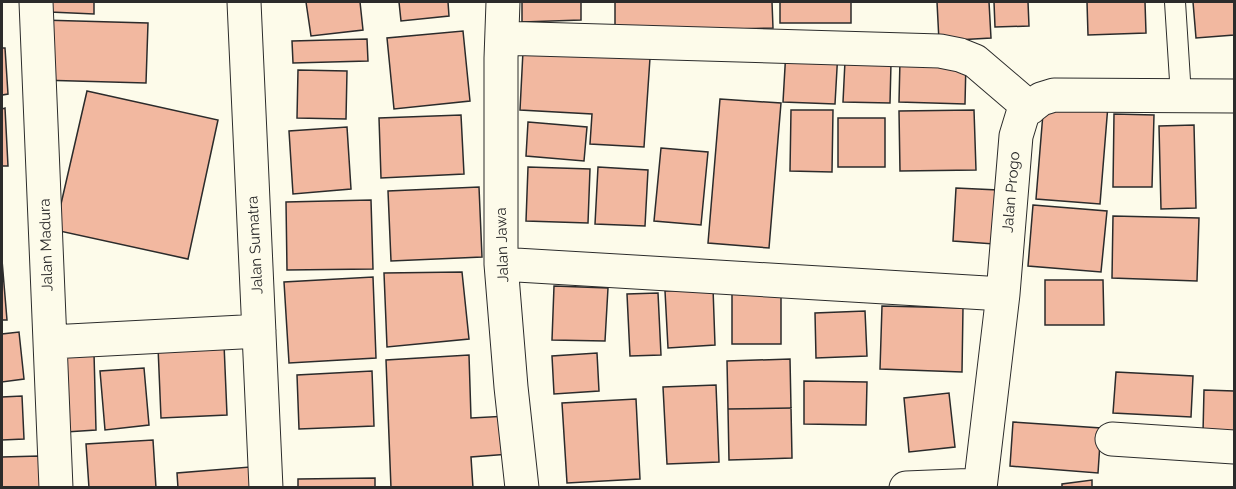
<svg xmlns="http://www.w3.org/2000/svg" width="1236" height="489" font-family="Raleway,sans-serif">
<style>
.building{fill:#f2b8a0;stroke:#2b2b2b;stroke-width:1.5}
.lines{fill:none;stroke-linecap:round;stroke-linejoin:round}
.service-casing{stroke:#2b2b2b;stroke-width:22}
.minor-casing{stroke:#2b2b2b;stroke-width:35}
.service{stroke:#fdfbea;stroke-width:20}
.minor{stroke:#fdfbea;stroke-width:33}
.labels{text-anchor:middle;stroke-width:4.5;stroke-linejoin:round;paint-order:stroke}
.street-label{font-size:15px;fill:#2b2b2b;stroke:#fdfbea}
</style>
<rect width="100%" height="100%" fill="#fdfbea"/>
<path class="building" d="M51 2H94V14L50 12Z
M306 2H360L363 30 311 36Z
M399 2H448L449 16 401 21Z
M522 2H581V20L522 22Z
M615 2H772L773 28 615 32Z
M780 2H851V23H780Z
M937 2H989L991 38 939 41Z
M994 2H1028L1029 26 995 27Z
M1087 2H1145L1146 33 1088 35Z
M1193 2H1234V35L1196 38Z
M41 20 148 23 146 83 39 80Z
M463 31 470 101 394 109 387 38Z
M367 39 368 61 293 63 292 41Z
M2 48H5L8 94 2 95Z
M786 50 838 51 835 104 783 102Z
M523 51 650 58 644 147 590 144 592 114 520 110Z
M900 60 966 61 965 104 899 102Z
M845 61 891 63 890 103 843 102Z
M298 70 347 71 346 119 297 118Z
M87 91 218 120 188 259 55 230Z
M720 99 781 103 769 248 708 243Z
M1044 101 1108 105 1100 204 1036 199Z
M5 108 8 166H2V109Z
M791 110H833L832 172 790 171Z
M974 110 976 170 900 171 899 111Z
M1114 114 1154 115 1152 187H1113Z
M461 115 464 174 381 178 379 118Z
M838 118H885V167H838Z
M528 122 587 127 584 161 526 156Z
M1194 125 1196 208 1161 209 1159 126Z
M347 127 351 189 293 194 289 131Z
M661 148 708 152 701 225 654 221Z
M528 167 590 169 588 223 526 221Z
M598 167 648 170 645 226 595 224Z
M479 187 482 257 391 261 388 191Z
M956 188 998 190 994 244 953 241Z
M371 200 373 269 287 270 286 202Z
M1033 205 1107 211 1101 272 1028 266Z
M1113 216 1199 218 1197 281 1112 278Z
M2 260 7 320H2Z
M462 272 469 339 387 347 384 273Z
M373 277 376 358 289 363 284 282Z
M1045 280H1103L1104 325H1045Z
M554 286 608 288 605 341 552 340Z
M732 287H781V344H732Z
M713 288 715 345 668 348 665 291Z
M658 293 661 355 630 356 627 294Z
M882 306 963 308 962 372 880 369Z
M865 311 867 356 816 358 815 313Z
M19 332 24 379 2 382V334Z
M224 344 227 415 161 418 158 347Z
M94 353 96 430 66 432 63 355Z
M597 353 599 391 554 394 552 356Z
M469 355 471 418 508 416 510 454 471 457 473 488H391L386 360Z
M790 359 791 408 728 409 727 361Z
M144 368 149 425 105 430 100 371Z
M372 371 374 426 299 429 297 375Z
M1116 372 1193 376 1191 417 1113 413Z
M804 381 867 382 866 425 804 424Z
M716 385 719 462 667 464 663 387Z
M1204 390 1234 391V434L1203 433Z
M949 393 955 447 909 452 904 398Z
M22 396 24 439 2 440V397Z
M636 399 640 479 567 483 562 403Z
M791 408 792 458 729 460 728 409Z
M1013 422 1101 428 1098 473 1010 466Z
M153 440 156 488H89L86 444Z
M39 456 40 488H2V457Z
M250 467 251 488H178L177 473Z
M375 478V488H298V479Z
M1092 480V488H1062V484Z"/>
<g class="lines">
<g class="service-casing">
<path id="service" d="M1175 2 1181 96"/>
</g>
<g class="minor-casing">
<path id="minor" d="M36 2 56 488
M244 2 266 488
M503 2 501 58V264L511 387 522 488
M502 38 940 51 960 55 975 61 1030 108
M501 264 1003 294
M50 342 259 331
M1112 439 1234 447
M906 488 980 485
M980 488 1003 294 1016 136 1023 113 1041 99 1054 95 1234 96"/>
</g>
<use href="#service" class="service"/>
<use href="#minor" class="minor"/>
</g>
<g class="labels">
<g class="street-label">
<text transform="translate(1011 192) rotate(-85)" y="5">Jalan Progo</text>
<text transform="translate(46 245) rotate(-92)" y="5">Jalan Madura</text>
<text transform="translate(255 245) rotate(-93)" y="5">Jalan Sumatra</text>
<text transform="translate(502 245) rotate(-92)" y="5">Jalan Jawa</text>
</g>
</g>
<rect width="1236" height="489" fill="none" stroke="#2b2b2b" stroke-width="6"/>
</svg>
